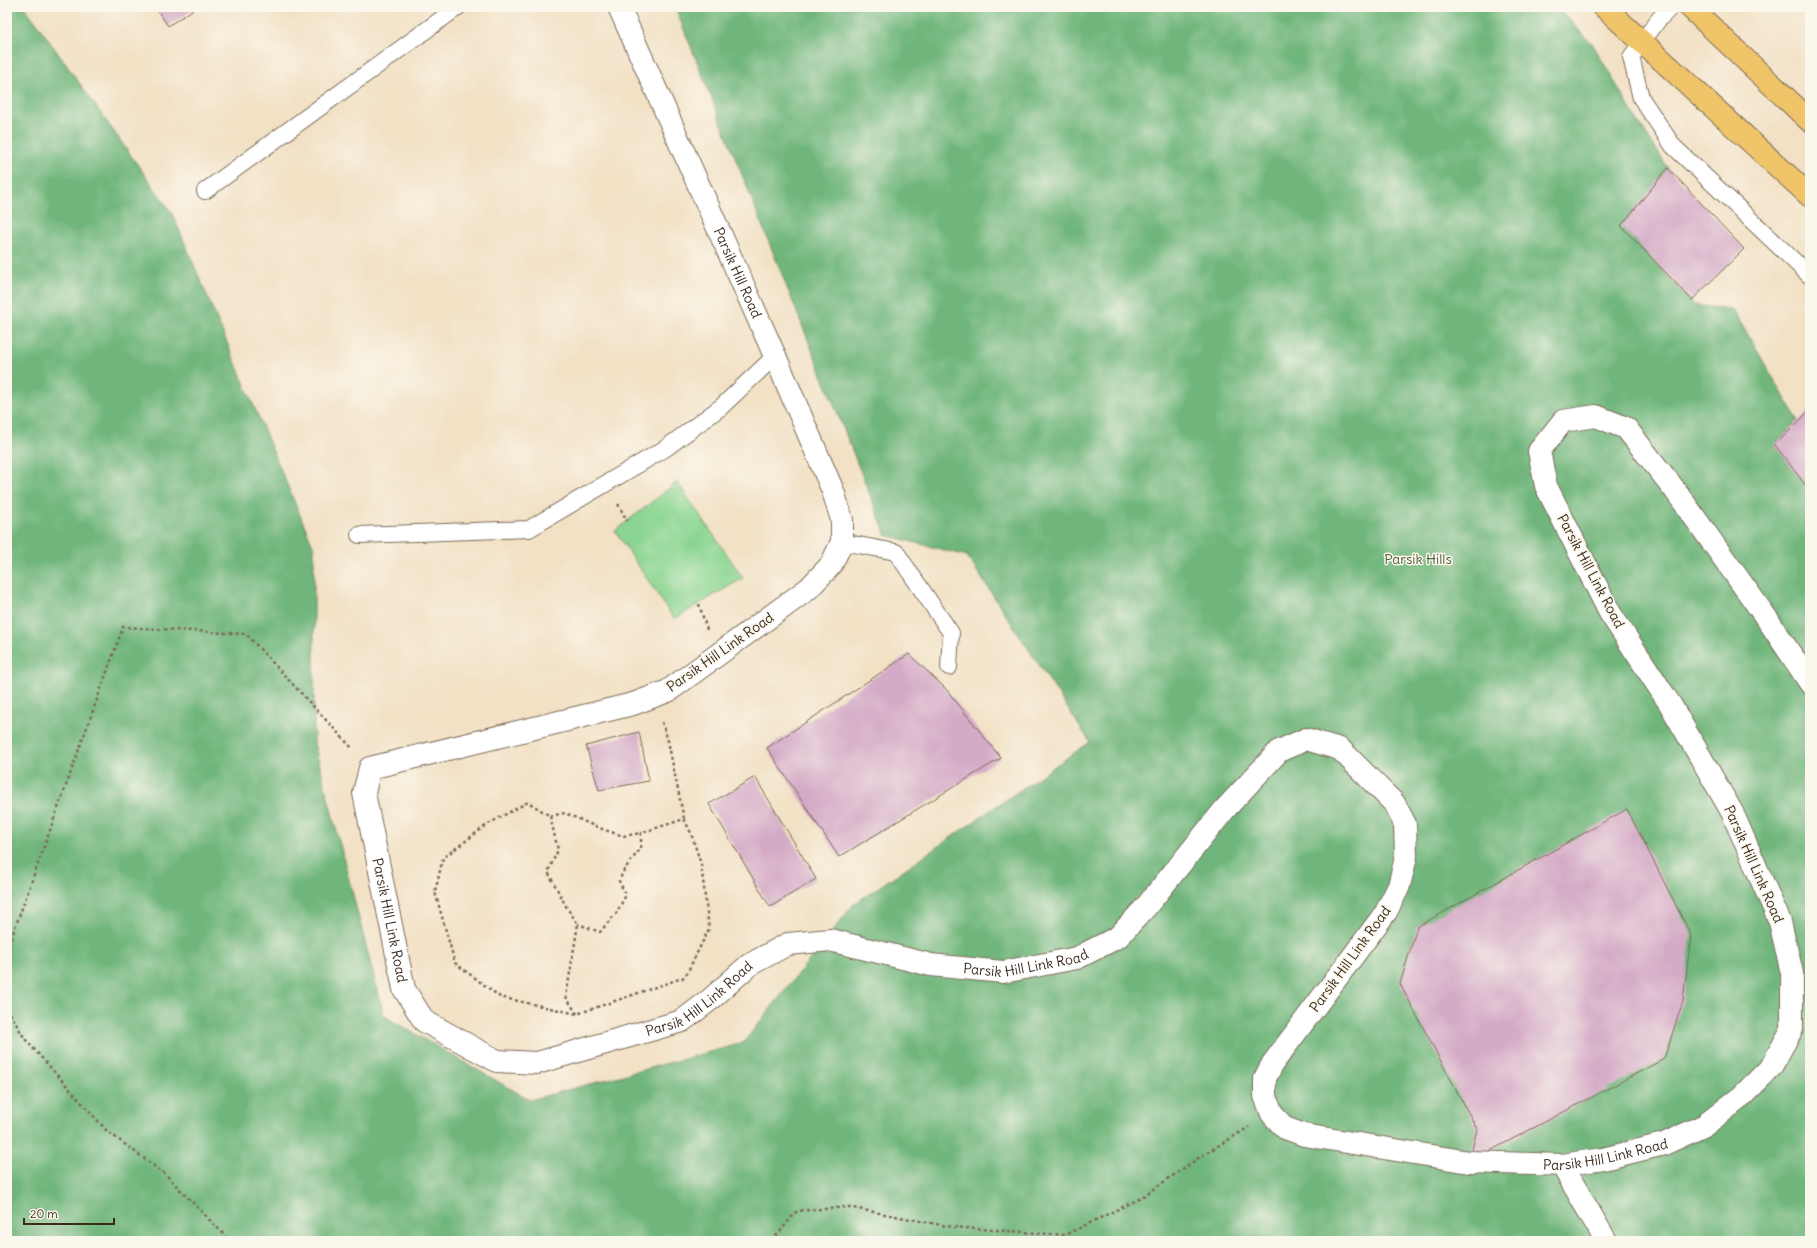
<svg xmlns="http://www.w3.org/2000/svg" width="1817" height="1248" font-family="Delius,sans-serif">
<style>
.green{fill:#8ad591;stroke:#628058}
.forest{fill:#6fb67b;stroke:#55704c}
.building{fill:#d4aac6}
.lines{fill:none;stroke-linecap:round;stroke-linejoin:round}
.lane-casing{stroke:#7b6a58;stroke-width:18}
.street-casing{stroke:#7b6a58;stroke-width:24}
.primary-casing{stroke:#7b6a58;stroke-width:24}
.path{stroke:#7b6a58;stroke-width:2.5;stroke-dasharray:3 3;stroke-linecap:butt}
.lane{stroke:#fff;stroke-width:16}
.street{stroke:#fff;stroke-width:22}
.primary{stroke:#f0c469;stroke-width:22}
.labels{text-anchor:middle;stroke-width:3;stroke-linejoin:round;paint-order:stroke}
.street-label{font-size:14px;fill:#3b2a1e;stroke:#fbf7ec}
.park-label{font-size:14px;fill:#535d40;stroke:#fbf7ec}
</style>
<rect width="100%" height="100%" fill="#fbf7ec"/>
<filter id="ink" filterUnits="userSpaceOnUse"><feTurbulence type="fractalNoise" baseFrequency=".025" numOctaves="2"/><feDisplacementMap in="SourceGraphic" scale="8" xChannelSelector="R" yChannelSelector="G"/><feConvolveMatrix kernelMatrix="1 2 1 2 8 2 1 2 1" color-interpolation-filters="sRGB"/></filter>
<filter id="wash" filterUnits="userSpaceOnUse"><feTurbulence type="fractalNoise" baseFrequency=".012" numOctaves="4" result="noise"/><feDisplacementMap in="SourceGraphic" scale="16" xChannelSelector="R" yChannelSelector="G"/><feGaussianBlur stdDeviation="0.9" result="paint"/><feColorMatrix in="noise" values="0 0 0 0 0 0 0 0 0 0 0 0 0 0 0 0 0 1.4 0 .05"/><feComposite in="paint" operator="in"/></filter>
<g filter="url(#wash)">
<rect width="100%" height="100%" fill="#f2e1c5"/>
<path class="green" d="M677 482 743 578 674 619 615 531Z"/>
<path class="forest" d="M7 7H25L172 213 314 548V743L384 1016 530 1100 743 1043 854 904 1090 742 967 556 886 535 675 7H1556L1592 43 1632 112 1668 168 1621 226 1694 305 1733 310 1798 420 1775 445 1810 491V1241H7Z"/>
<g id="blocks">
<path class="building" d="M155 7H197L168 26Z
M1668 168 1744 249 1692 300 1621 226Z
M1810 410V491L1775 445Z
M909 654 946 689 1001 758 839 857 767 748Z
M639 732 649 781 599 790 586 746Z
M755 777 816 879 770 907 709 804Z
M1627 809 1691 935 1683 1001 1664 1059 1469 1162 1477 1129 1400 984 1417 927Z"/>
</g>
</g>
<g filter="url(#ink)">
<use href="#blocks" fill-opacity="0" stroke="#7b6a58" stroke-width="1"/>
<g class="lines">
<g class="lane-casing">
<path id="lane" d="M1671 7 1659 19 1631 57 1641 98 1673 146 1810 276
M205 191 458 7
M359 535 529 529 666 448 721 407 775 356
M842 542 896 552 951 633 949 667"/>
</g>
<g class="street-casing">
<g id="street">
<path id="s1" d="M619 7 775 356 833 491 842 520V542L831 565 808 589 668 691 633 704 370 768 364 793 404 989 424 1021 497 1061 537 1063 682 1021 711 999 749 965 788 944 830 940 931 965 1003 972 1077 958 1118 937 1145 908 1225 809 1279 751 1306 739 1340 749 1394 803 1405 824 1406 857 1399 886 1386 912 1273 1063 1265 1078V1096L1272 1114 1285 1128 1304 1135 1469 1162 1562 1165 1603 1159 1664 1144 1705 1125 1741 1097 1771 1067 1792 1029V973L1780 922 1732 812 1670 704 1610 613 1546 486 1539 451 1563 421 1596 416 1626 428 1675 490 1770 623 1810 683"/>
<path d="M1562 1165 1606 1241"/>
</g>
</g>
<g class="primary-casing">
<path id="primary" d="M1604 7 1810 196
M1690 7 1810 121"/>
</g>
<path class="path" d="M618 504 627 521
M699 604 707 630
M662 722 668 741 684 819
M550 816 565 813 599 828 623 836 641 833V848L624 870 619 881 626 895 617 912 600 932 578 924
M7 950 123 627 246 634 353 749
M7 1008 25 1039 107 1131 165 1174 230 1241
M577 1014 566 997 578 924 567 908 548 872 558 850 550 816 528 802 488 824 443 858 435 892 455 963 500 997 577 1014 685 977 709 929 701 864 691 833 684 819 641 833
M772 1241 797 1211 848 1207 952 1227 1065 1235 1139 1199 1197 1159 1249 1127"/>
<use href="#lane" class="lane"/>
<use href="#street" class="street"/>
<use href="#primary" class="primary"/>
</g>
</g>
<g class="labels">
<g class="street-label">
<text dy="5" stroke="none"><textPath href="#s1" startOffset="291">Parsik Hill Road</textPath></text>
<text transform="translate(1591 571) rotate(62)" y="5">Parsik Hill Link Road</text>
<text transform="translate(720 652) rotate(-35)" y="5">Parsik Hill Link Road</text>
<text transform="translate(1754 864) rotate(66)" y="5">Parsik Hill Link Road</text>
<text dy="5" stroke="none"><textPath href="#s1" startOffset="1277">Parsik Hill Link Road</textPath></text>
<text dy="5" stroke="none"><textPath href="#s1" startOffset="2033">Parsik Hill Link Road</textPath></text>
<text transform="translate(1350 959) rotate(-54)" y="5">Parsik Hill Link Road</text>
<text dy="5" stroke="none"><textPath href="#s1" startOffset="1685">Parsik Hill Link Road</textPath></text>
<text dy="5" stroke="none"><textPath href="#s1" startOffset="3221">Parsik Hill Link Road</textPath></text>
</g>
<g class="park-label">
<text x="1418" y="564">Parsik Hills</text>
</g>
</g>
<rect width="1817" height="1248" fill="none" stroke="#fbf7ec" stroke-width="24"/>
<path d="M24 1218v6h90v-6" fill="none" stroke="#3b2a1e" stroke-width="2"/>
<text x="30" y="1218" font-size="12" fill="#3b2a1e" stroke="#fbf7ec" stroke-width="3" paint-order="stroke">20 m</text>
</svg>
